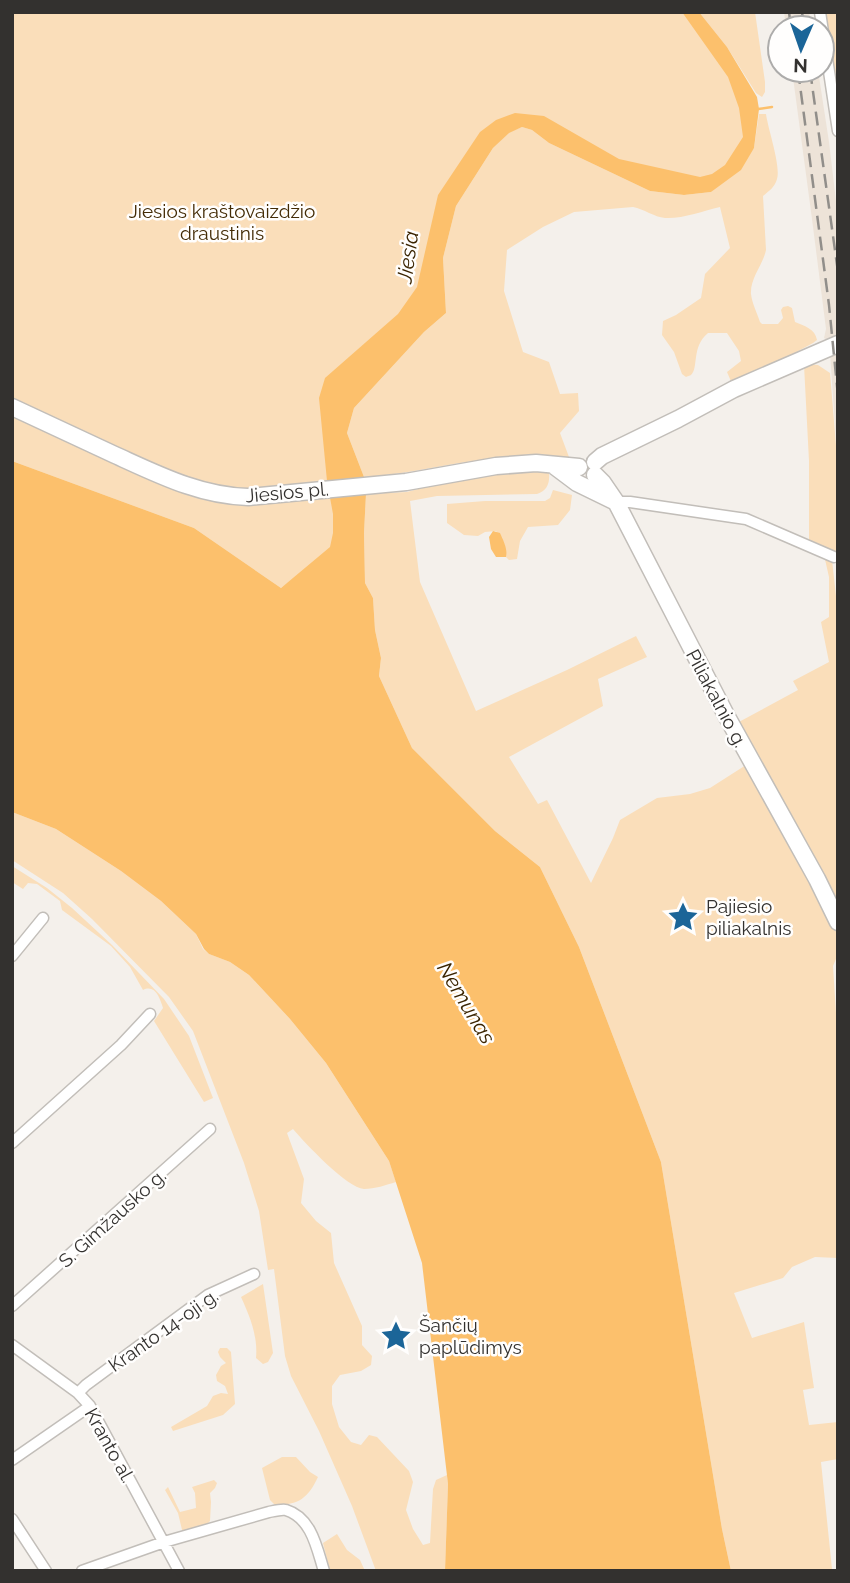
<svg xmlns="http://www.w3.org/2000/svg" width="850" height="1583" font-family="Raleway,sans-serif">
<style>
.built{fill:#ede3d8}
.green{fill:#fadeba}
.water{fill:#fcc06c}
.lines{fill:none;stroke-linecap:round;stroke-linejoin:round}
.stream{stroke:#fcc06c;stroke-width:2.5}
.minor-casing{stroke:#c2beb9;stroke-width:13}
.primary-casing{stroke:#c2beb9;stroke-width:19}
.minor{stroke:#fff;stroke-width:10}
.primary{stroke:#fff;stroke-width:16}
.rail{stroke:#918e8a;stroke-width:2.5;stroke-dasharray:14 7;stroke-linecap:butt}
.labels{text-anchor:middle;stroke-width:5;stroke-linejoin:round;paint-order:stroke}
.park-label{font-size:19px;fill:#432b05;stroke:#fffefd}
.street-label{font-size:19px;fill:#33312f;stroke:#fffefd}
.poi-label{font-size:19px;fill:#33312f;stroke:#fffefd;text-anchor:start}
.water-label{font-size:21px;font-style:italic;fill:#3b2400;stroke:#fffefd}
</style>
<rect width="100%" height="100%" fill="#f4f0eb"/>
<path class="built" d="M784 12H809L812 28H786Z
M792 70H818L829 142 838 218V337L829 341 824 338 826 329 812 219Z
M838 350V469L830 353Z"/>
<path class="green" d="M12 12H693L744 87 747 140 714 181 659 183 542 121 509 123 462 171 430 280 340 394 350 535 281 588 194 528 12 461Z
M699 12H755L765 82V92L762 97 756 93 727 47Z
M825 12H838V83L837 82Z
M759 114H766C768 129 781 166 777 179 775 187 769 191 763 196L766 250C763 265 750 278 751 294 752 303 757 313 760 322L762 324H778L783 318 781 310 783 307 788 306 792 308 795 322C805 326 815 329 817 340L813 343 733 386 727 372 741 361 739 351 727 333H708C691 347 699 368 691 375 690 376 687 376 686 377L682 374 674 352 662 335 663 321 676 315 701 298 705 274 730 248 720 207C703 211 682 219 665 218 654 217 644 209 633 207L574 212 543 227 507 250 504 291 523 352 549 362 560 394 578 393 579 411 560 433 569 457C534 457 500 457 466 462 432 467 399 475 364 477L347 433 354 408 424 332 446 313 443 258 456 206 493 148 509 132 522 127 532 130 549 143 650 191 684 195 711 192 754 148Z
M807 364 818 365 830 373 838 469V560L837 557 809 542V461L804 365Z
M544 470 549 473C550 483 547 491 537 494L437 496 410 501 420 582 476 711 567 670 636 636 647 657 598 679 603 706 509 757 538 804 547 800 591 883 613 838 620 820 657 798 690 794 710 788 746 765 816 889 838 936V954L833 966 838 1044V1258L815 1257 792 1267 783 1278 734 1293 752 1338 804 1322 814 1388 803 1390 809 1425 838 1422V1459L821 1462 832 1569 731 1571 722 1529 661 1162 579 947 540 867 495 831 412 748 379 676 381 658 375 630 373 598 365 583 364 533 366 494 407 492 448 481 503 471Z
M553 490 572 495 570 510 558 525 528 527 520 541 517 559 509 560 506 557C507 546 502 539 496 531L485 532 478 536 464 535 447 523V504L485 501H545L550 498Z
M824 555 832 560 838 614V912L737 723 798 690 793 681 829 662 821 622 829 617V577Z
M12 812 56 829 121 871 161 901 196 934 203 949 209 954 230 962 249 975 290 1019 326 1063 389 1161 396 1182C386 1185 375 1189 364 1189 347 1188 305 1143 293 1129L287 1133 304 1179 301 1203 316 1221 331 1233 334 1263 362 1326V1345L372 1356 371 1365 361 1371 340 1375 332 1386V1404L339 1427 351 1442 361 1445 369 1435 377 1437 409 1471 413 1482 406 1510 413 1529 423 1545 430 1543 433 1489 436 1480 447 1475 448 1484 445 1571H376L352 1506 319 1431 291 1376 285 1356 274 1269 268 1270 259 1211 244 1163 193 1031 169 997 92 919 63 893 12 860Z
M12 866 47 888 72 908 112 945 164 999 189 1036 213 1098 204 1102 154 1021 163 1008C160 998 155 984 143 990L130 967 111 946 62 910 60 901 37 884 28 883 23 889 12 882Z
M263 1284 273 1353 268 1362 263 1364 256 1358C258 1336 250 1317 241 1297Z
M220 1348H227L231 1352 235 1404 223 1415 173 1431 171 1427 207 1406 213 1396 221 1393 228 1394 225 1386 217 1381 216 1375 221 1366 226 1363 220 1357 218 1352Z
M282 1457H296L310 1472 318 1477C308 1498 299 1505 275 1505L270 1500 262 1468Z
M214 1480 217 1483 215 1488 210 1493 211 1502 210 1521 207 1524 183 1534 178 1513 165 1490 168 1487 180 1512 196 1508 195 1493 192 1487Z
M337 1534 347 1550 360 1560 365 1571H330L323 1543Z"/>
<path class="water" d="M682 12H699L727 47 757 97 759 109 754 148 741 170 711 192 684 195 650 191 549 143 532 130 522 127 509 133 493 148 456 206 443 258 446 313 424 332 354 408 347 433 364 477 366 494 364 533 365 583 373 598 375 630 381 658 379 676 412 748 495 831 540 867 579 947 661 1162 722 1529 731 1571H445L448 1484 422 1263 389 1161 326 1063 290 1019 249 975 230 962 209 954 204 949 196 934 161 901 121 871 56 829 12 812V461L194 528 281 588 330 547 333 533V514L327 481 319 398 325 378 398 314 417 287 438 195 480 132 496 120 515 113 544 116 619 159 700 177 712 174 725 165 743 137 739 108 728 77Z
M493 531 500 533C503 540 508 549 506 557H496L491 549 489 537Z"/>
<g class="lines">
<path class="stream" d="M758 109 772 107"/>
<g class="minor-casing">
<path id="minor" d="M820 12 838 131
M616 502H630L746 519 834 557
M12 956 43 918
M12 1143 121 1045 150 1014
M12 1306 210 1129
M12 1345 78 1393 90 1406 179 1571
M78 1393 86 1385 208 1295 254 1274
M12 1460 90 1406
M12 1519 46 1571
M82 1571 164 1542 269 1512C274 1511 282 1509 286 1510 312 1518 317 1549 324 1571"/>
</g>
<g class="primary-casing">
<path id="primary" d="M12 407C46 423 80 439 115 455 157 474 200 496 248 497L406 482 496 466 536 463 579 467
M595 462 602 456 678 419 734 389 838 344
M553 465 577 483 616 502
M595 475 603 483 616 502 726 715 817 879 838 922"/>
</g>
<use href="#minor" class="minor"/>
<use href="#primary" class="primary"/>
<path class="rail" d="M789 12 791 28
M802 12 804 28
M798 70 829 305 838 396
M810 70 838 272"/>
</g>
<defs>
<g id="sight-bare" transform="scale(2.415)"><path d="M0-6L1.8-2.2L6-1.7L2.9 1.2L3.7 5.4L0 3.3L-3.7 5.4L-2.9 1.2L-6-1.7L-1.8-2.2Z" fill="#1b6598" stroke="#fffefd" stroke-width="2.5" paint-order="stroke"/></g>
</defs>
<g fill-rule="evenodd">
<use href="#sight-bare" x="683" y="917"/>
<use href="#sight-bare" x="396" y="1336"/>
</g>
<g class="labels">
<g class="park-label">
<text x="222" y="218">Jiesios kraštovaizdžio<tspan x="222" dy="22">draustinis</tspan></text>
</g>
<g class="street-label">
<text transform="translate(287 492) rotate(-5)" y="7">Jiesios pl.</text>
<text transform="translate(717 698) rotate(62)" y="7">Piliakalnio g.</text>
<text transform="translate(112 1218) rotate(-42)" y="7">S. Gimžausko g.</text>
<text transform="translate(163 1330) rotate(-35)" y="7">Kranto 14-oji g.</text>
<text transform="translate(110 1445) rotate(61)" y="7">Kranto al.</text>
</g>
<g class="poi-label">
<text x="706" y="913">Pajiesio<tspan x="706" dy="22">piliakalnis</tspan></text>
<text x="419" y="1332">Šančių<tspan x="419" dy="22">paplūdimys</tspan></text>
</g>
<g class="water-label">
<text transform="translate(408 257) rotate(-82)" y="7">Jiesia</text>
<text transform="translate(466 1003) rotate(59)" y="7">Nemunas</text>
</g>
</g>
<rect width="850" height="1583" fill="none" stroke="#33312f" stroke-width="28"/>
<g transform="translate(801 49) rotate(182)"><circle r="33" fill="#fffefd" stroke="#adacab" stroke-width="2"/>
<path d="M0-5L12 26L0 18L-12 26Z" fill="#1b6598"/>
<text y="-10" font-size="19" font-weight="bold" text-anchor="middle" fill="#33312f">N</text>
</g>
</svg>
